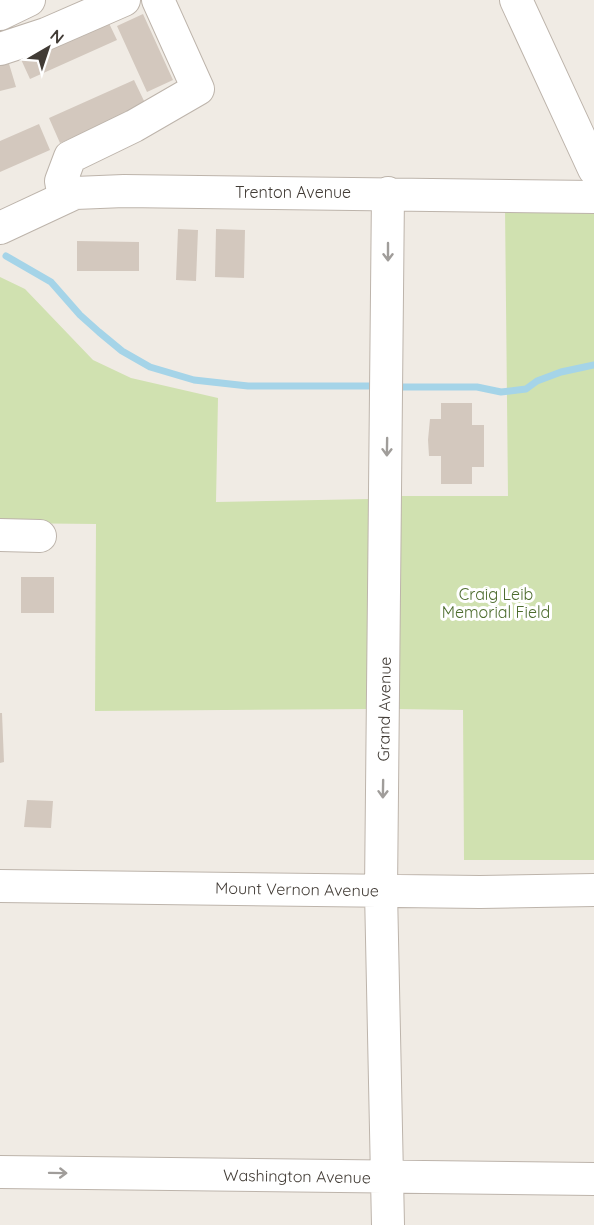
<svg xmlns="http://www.w3.org/2000/svg" width="594" height="1225" font-family="Quicksand,sans-serif">
<style>
.green{fill:#d0e1b0}
.lines{fill:none;stroke-linecap:round;stroke-linejoin:round}
.stream{stroke:#a5d4e8;stroke-width:7}
.building{fill:#d3c8be}
.minor-casing{stroke:#bdb4ab;stroke-width:34}
.minor{stroke:#fff;stroke-width:32}
.oneway{stroke:#a09d9a}
.labels{text-anchor:middle;stroke-width:6;stroke-linejoin:round;paint-order:stroke}
.street-label{font-size:16px;fill:#413b35;stroke:#fff}
.park-label{font-size:16px;fill:#4d6c2e;stroke:#fff}
</style>
<rect width="100%" height="100%" fill="#f0ebe4"/>
<path class="green" d="M505 208 594 210V860H464L463 710 398 709V496H508Z
M0 277 25 289 93 360 131 378 218 398 216 502 370 499 369 709 95 711 96 524 0 523Z"/>
<g class="lines">
<path class="stream" d="M6 256 51 282 80 315 99 332 122 351 150 367 194 380 248 386H378
M393 387H477L501 392 526 389 537 381 561 372 594 365"/>
</g>
<path class="building" d="M143 14 173 80 147 92 117 26Z
M106 17 117 40 30 79 19 55Z
M7 57 16 87 0 91V59Z
M134 80 146 105 60 143 49 118Z
M39 124 50 150 0 172V141Z
M178 229 198 230 196 281 176 280Z
M216 229 245 230 244 278 215 277Z
M77 241 139 242V271H77Z
M441 403H472V425H484V467H472V484H441V456H429L428 440 430 419H441Z
M21 577H54V613H21Z
M0 713H2L4 762 0 763Z
M27 800 53 801 51 828 24 827Z"/>
<g class="lines">
<g class="minor-casing">
<path id="minor" d="M516 0 594 169
M0 14 29 0
M0 49 46 34 124 0
M64 198 61 181 70 157 134 126 198 89 158 0
M0 228 75 193 124 191 594 197
M0 535 40 536
M0 886 480 892 594 890
M0 1172 594 1179
M388 1225 381 891 388 193"/>
</g>
<use href="#minor" class="minor"/>
</g>
<defs><path id="oneway-shaft" d="M-6 0H5M1.5-3L5.5 0L1.5 3" fill="none" stroke-width="1.6" stroke-linecap="round" stroke-linejoin="round" transform="scale(1.5)"/></defs>
<g class="oneway">
<use href="#oneway-shaft" transform="translate(388 252) rotate(90)"/>
<use href="#oneway-shaft" transform="translate(387 447) rotate(91)"/>
<use href="#oneway-shaft" transform="translate(383 789) rotate(91)"/>
<use href="#oneway-shaft" transform="translate(58 1173) rotate(1)"/>
</g>
<g class="labels">
<g class="street-label">
<text x="293" y="198">Trenton Avenue</text>
<text transform="translate(384 709) rotate(-89)" y="6">Grand Avenue</text>
<text transform="translate(297 889) rotate(1)" y="6">Mount Vernon Avenue</text>
<text transform="translate(297 1176) rotate(1)" y="6">Washington Avenue</text>
</g>
<g class="park-label">
<text x="496" y="600">Craig Leib<tspan x="496" dy="18">Memorial Field</tspan></text>
</g>
</g>
<g transform="translate(48 48) rotate(39)" stroke="#ffffff" stroke-width="4.5" paint-order="stroke">
<path d="M0-4.5L10 22L0 15L-10 22Z" fill="#413b35"/>
<text y="-9" font-size="16" font-weight="bold" text-anchor="middle" fill="#413b35">N</text>
</g>
</svg>
